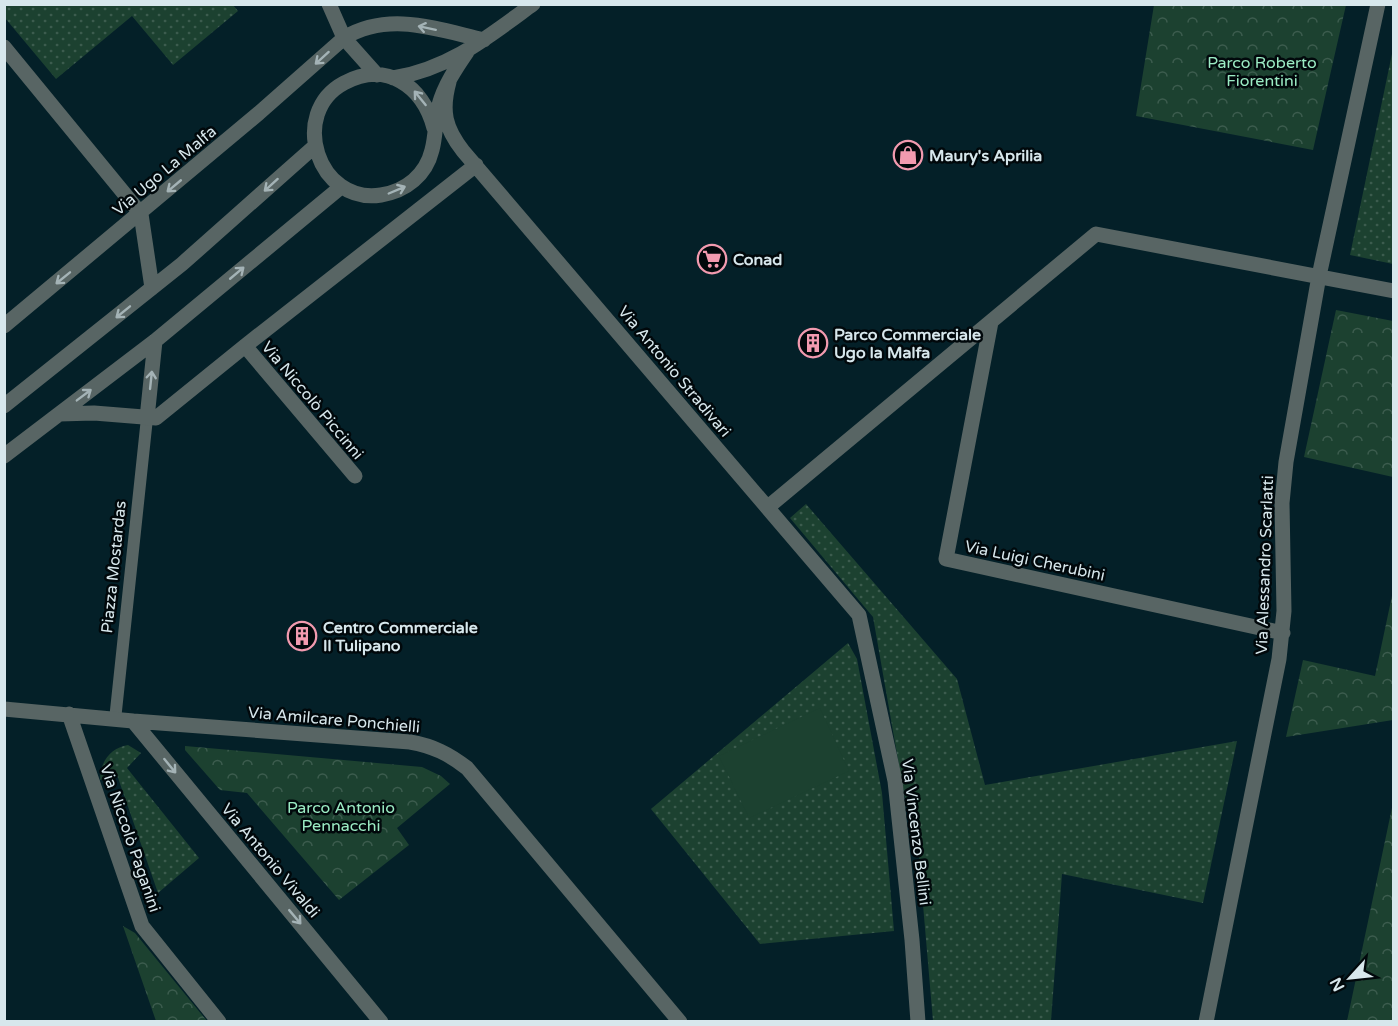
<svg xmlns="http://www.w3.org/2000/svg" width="1398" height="1026" font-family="'Varela Round',sans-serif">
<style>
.grass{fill:url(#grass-dots)}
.forest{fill:url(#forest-crowns)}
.pitch{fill:#1c4130}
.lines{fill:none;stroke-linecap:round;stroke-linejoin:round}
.service{stroke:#586564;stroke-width:12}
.minor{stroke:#586564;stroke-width:15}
.oneway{stroke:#a4b3b6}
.labels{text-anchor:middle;stroke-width:5;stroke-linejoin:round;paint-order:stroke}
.park-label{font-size:16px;fill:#9becc4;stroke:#01080b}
.poi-label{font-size:16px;font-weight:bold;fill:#d7e7ec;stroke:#01080b;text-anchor:start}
.street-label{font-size:16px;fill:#d7e7ec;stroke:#01080b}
</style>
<defs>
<pattern id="grass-dots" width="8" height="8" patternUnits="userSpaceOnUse" patternTransform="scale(1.5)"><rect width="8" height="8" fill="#1c4130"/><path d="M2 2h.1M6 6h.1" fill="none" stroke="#3c5c4e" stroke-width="1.8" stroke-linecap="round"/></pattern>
<pattern id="forest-crowns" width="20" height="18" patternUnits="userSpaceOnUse" patternTransform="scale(1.5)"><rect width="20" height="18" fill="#1c4130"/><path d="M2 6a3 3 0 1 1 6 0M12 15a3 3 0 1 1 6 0" fill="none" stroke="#3c5c4e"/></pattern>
</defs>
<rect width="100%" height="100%" fill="#042028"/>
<path class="grass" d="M233 5 238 11 173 65 132 16 56 79 5 18V5Z
M1393 49V264L1350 255Z
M806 504 957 679 985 785 1237 741 1203 903 1062 874 1051 1021H933L917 835 904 794 873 617 790 518Z
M848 643 857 659 882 793 894 931 760 944 651 809Z
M128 745 141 753 127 768 199 858 158 893 117 775 100 780C100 762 110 748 128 745Z"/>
<path class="forest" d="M1154 5H1346L1313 150 1136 116Z
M1336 310 1393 321V477L1304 457Z
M1393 591V720L1286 737 1303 660 1375 676Z
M185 746 422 767 441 776 450 784 397 828 409 845 339 900 247 793 220 790 185 750Z
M1393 803V1021H1347Z
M123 926 135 933 207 1021H156Z"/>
<path class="pitch" d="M820 708 849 771 749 818 719 756Z"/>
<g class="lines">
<path class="service" d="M115 720 147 418"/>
<path class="minor" d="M329 4 344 38C389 11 436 29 484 40
M4 47 141 214 152 288
M393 78C449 69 488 37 533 4
M449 82C441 111 445 128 463 151L859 615 895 781 912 940 918 1022
M434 128C423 86 386 60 344 83 288 113 318 205 381 195 406 191 426 175 432 150 436 135 435 120 439 105 444 86 456 68 467 52
M991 322 946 559 1283 633
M4 326 259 113 344 38 377 75
M245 346 355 476
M4 406 182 264 315 146
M59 414 94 413 156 418 245 346 476 165
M147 418 155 341
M4 456 155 341 341 187
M768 507 1096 234 1394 291
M4 709 133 721 410 742C433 746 449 754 467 768L680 1022
M69 714 142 926 219 1022
M133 721 381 1022
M1206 1022 1279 659 1284 611 1282 503 1286 462 1319 276 1378 4"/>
</g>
<defs><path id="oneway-shaft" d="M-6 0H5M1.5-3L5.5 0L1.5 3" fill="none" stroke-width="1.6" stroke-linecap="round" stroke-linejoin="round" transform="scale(1.5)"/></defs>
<g class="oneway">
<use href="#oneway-shaft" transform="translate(427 28) rotate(-168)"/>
<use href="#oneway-shaft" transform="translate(322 58) rotate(138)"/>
<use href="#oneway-shaft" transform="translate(420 98) rotate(-129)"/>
<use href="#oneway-shaft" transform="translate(271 185) rotate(138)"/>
<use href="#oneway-shaft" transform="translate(174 186) rotate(140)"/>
<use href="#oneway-shaft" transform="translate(397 190) rotate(-23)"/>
<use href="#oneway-shaft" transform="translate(237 273) rotate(-40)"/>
<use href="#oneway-shaft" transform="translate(63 278) rotate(141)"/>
<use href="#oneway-shaft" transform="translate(123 312) rotate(141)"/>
<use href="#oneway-shaft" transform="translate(151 380) rotate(-84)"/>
<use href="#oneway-shaft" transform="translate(84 395) rotate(-37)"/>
<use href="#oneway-shaft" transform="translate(170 766) rotate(51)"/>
<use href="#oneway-shaft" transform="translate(295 917) rotate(50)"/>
</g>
<defs>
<g id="shop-ring" transform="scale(1.5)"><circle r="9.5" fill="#01080b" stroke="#f29aaf" stroke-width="1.5"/><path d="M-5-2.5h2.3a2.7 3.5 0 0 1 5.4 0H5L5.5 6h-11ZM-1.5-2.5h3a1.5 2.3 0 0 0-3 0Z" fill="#f29aaf"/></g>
<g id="supermarket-ring" transform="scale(1.5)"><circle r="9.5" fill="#01080b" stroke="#f29aaf" stroke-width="1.5"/><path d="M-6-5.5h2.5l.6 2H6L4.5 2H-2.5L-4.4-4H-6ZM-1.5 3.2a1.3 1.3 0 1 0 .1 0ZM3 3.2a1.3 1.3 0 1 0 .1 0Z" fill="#f29aaf"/></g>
<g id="building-ring" transform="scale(1.5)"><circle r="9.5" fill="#01080b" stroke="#f29aaf" stroke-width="1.5"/><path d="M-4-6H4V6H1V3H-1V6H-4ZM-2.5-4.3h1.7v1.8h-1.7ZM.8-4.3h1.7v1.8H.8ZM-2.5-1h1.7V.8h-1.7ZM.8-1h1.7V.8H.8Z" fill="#f29aaf"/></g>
</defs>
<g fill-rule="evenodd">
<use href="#shop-ring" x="908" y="155"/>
<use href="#supermarket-ring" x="712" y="259"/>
<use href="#building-ring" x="813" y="343"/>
<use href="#building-ring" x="302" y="636"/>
</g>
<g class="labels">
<g class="park-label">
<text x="1262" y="68">Parco Roberto<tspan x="1262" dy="18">Fiorentini</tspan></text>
<text x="341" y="813">Parco Antonio<tspan x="341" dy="18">Pennacchi</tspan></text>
</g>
<g class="poi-label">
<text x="929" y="161">Maury's Aprilia</text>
<text x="733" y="265">Conad</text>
<text x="834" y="340">Parco Commerciale<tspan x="834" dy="18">Ugo la Malfa</tspan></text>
<text x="323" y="633">Centro Commerciale<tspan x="323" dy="18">Il Tulipano</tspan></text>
</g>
<g class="street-label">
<text transform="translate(164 170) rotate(-40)" y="6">Via Ugo La Malfa</text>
<text transform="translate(675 371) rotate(50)" y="6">Via Antonio Stradivari</text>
<text transform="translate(313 400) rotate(50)" y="6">Via Niccolò Piccinni</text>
<text transform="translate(1035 560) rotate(12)" y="6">Via Luigi Cherubini</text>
<text transform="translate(1264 565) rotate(-88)" y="6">Via Alessandro Scarlatti</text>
<text transform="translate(113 567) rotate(-84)" y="6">Piazza Mostardas</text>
<text transform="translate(334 719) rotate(5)" y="6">Via Amilcare Ponchielli</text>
<text transform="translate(917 832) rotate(83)" y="6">Via Vincenzo Bellini</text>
<text transform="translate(131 838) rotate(71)" y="6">Via Niccolò Paganini</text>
<text transform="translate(271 860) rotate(50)" y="6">Via Antonio Vivaldi</text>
</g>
</g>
<rect width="1398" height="1026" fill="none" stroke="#d7e7ec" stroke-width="12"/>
<g transform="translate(1350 978) rotate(243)" stroke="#01080b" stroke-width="4.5" paint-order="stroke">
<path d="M0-4.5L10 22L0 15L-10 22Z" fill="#d7e7ec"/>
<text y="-9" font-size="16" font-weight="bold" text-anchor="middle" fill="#d7e7ec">N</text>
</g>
</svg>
